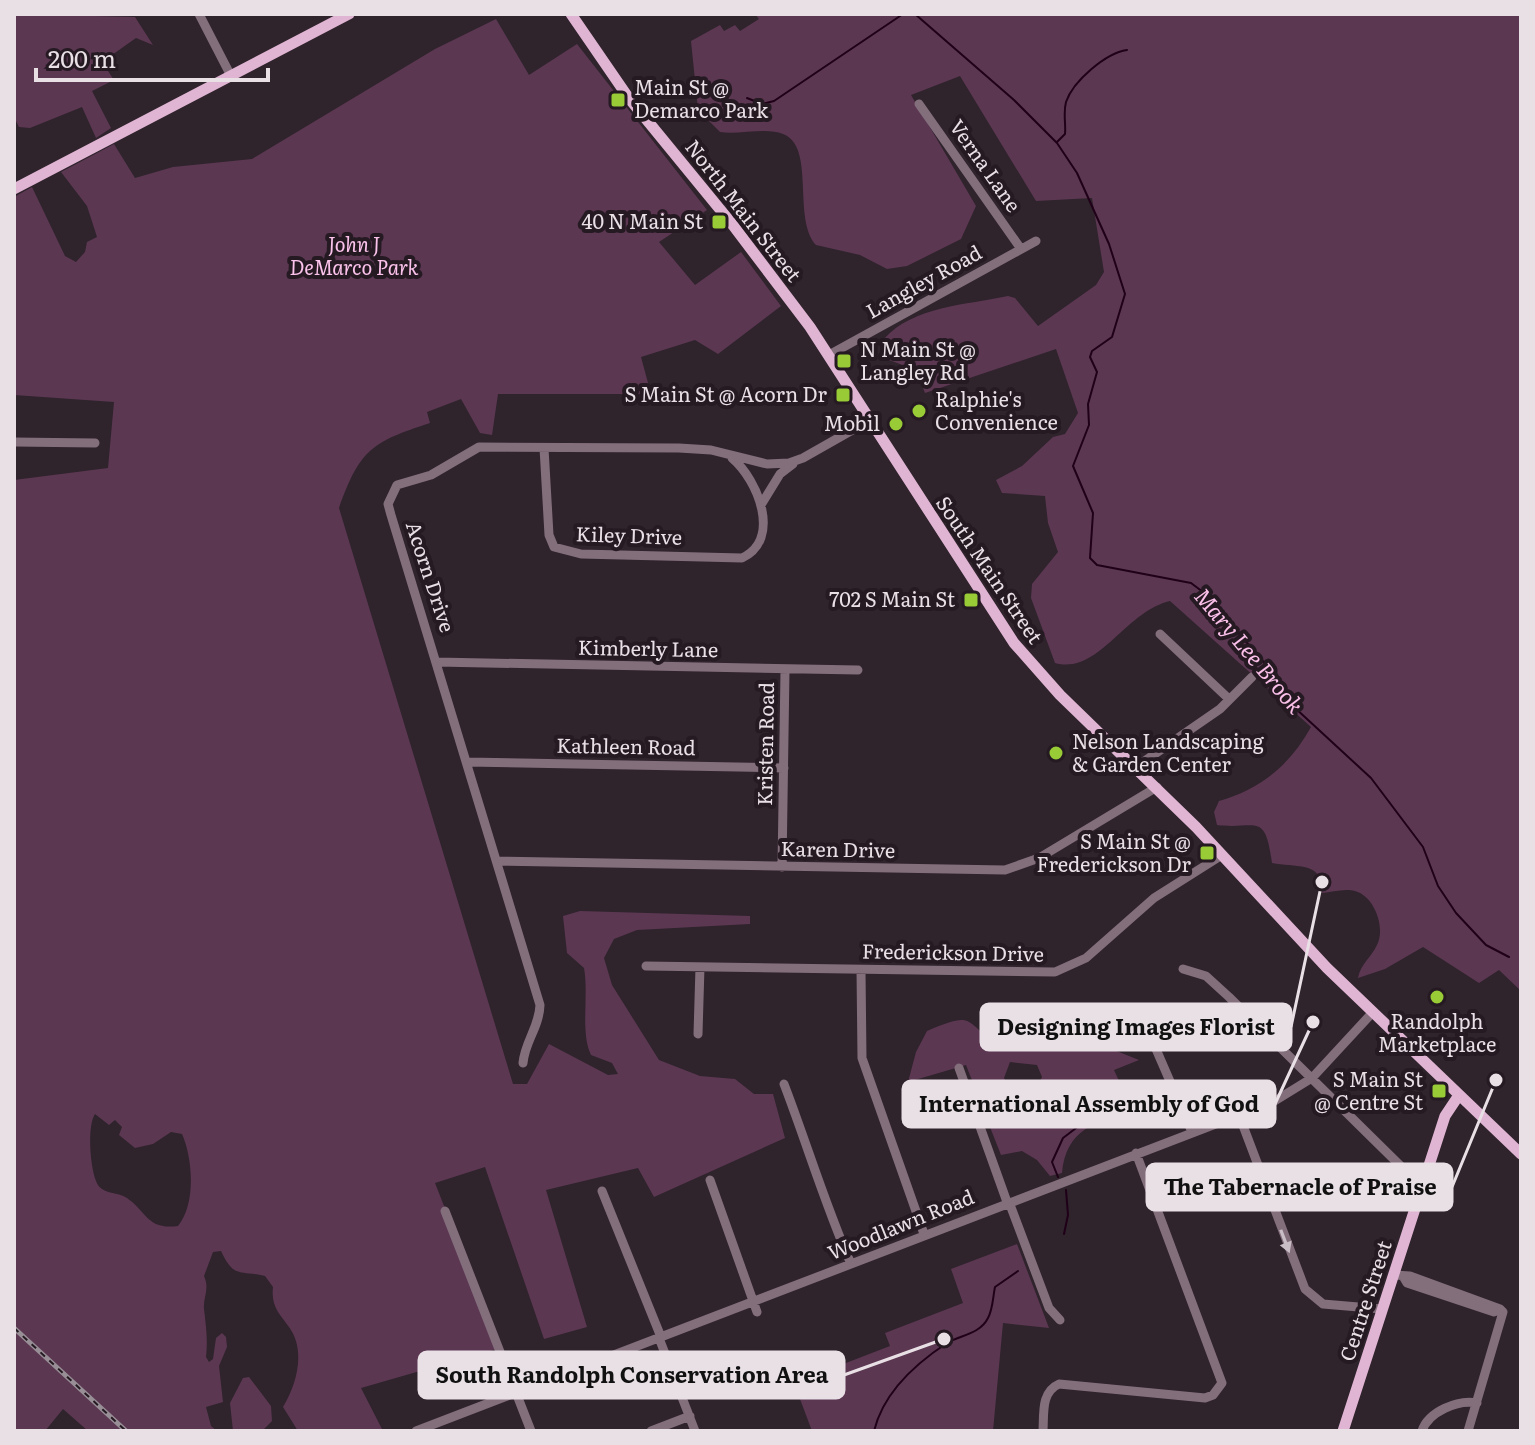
<svg xmlns="http://www.w3.org/2000/svg" width="1535" height="1445" font-family="Literata,serif">
<style>
.green{fill:#5b3752;fill-rule:evenodd}
.lines{fill:none;stroke-linecap:round;stroke-linejoin:round}
.stream{stroke:#1f0018;stroke-width:2}
.minor{stroke:#836e7c;stroke-width:9}
.major{stroke:#e0b4d3;stroke-width:11}
.rail-casing{stroke:#988e95;stroke-width:5}
.rail{stroke:#251922;stroke-width:2;stroke-dasharray:6;stroke-linecap:butt}
.oneway{fill:#cabec6}
.poi-dot{fill:#98cb36;stroke:#251922;stroke-width:3}
.labels{text-anchor:middle;stroke-width:8;stroke-linejoin:round;paint-order:stroke}
.poi-label{font-size:20px;fill:#e9e0e6;stroke:#251922;text-anchor:end}
.street-label{font-size:20px;fill:#e9e0e6;stroke:#251922}
.park-label{font-size:20px;font-style:italic;fill:#fbc2eb;stroke:#251922}
.water-label{font-size:22px;font-style:italic;fill:#fac0e9;stroke:#251922}
.leader{fill:none;stroke:#e9e0e6;stroke-width:3}
.callout-dot{fill:#e9e0e6;stroke:#251922;stroke-width:3}
.callout{fill:#e9e0e6;stroke:#e9e0e6;stroke-width:3}
.callout-label{font-size:22px;text-anchor:middle;font-weight:bold;fill:#111}
</style>
<rect width="100%" height="100%" fill="#2f232c"/>
<path class="green" d="M14 14 135 17 153 45 136 38 102 62 114 80 92 91 111 128 96 138 82 107 30 128 19 127 14 117Z
M755 14H1521V991L1499 970 1479 983 1423 947 1385 969 1358 978C1361 963 1371 958 1377 945 1386 927 1374 896 1355 891 1345 888 1332 892 1322 893 1324 860 1295 868 1272 863 1265 810 1256 830 1217 825L1214 812 1219 801C1261 789 1290 765 1311 727L1170 601C1124 612 1099 675 1055 663L1031 598 1032 584 1058 552 1048 523 1045 496 1002 493 996 480 1022 466 1053 437 1065 434 1078 413 1056 349 925 393 916 370 889 360 884 339C913 306 967 305 1008 296L1015 298 1038 326 1096 285 1104 272 1092 198 1036 201 960 76 911 95 976 206 961 239 907 266 887 269 860 255 816 245C792 219 816 146 783 134 766 127 739 135 720 132L698 110 691 41 720 25 724 31 735 25 740 31 759 19Z
M496 19 529 75 577 44 707 210 659 242 695 285 741 252 781 306 718 354 695 340 641 357 651 394H498L492 435 480 433 461 399 427 412 430 423C372 442 360 449 339 508L513 1084H527L549 1044 608 1075 618 1074 612 1063 591 1055C580 1032 589 996 584 968L567 953 563 916 580 911 750 916V924L637 930 614 939 604 958 612 985 659 1060 700 1076 735 1079 754 1094H773L785 1138 654 1197 638 1168 546 1190 587 1327 544 1339 485 1167 435 1183 500 1348 361 1388 383 1431H298L283 1407C297 1384 306 1350 289 1327 278 1312 271 1306 273 1287L265 1276C240 1270 234 1279 221 1251L213 1252 204 1276C210 1289 203 1297 204 1309 206 1326 208 1340 206 1357L209 1362 213 1359 216 1338 222 1333 226 1337 227 1347 219 1366 223 1402 206 1407 211 1426 217 1431H88L63 1409 45 1431H14V480L108 468 114 402 14 395V197L32 187 65 256 76 262 85 252 87 242 97 237 87 206 61 172 114 144 135 178 173 167 252 159 435 49ZM95 1114 109 1125 115 1120 122 1127 119 1135 135 1148 153 1144 171 1132 182 1134C193 1159 196 1204 178 1226 147 1230 147 1212 127 1198 116 1191 101 1195 96 1181 90 1166 87 1126 95 1114Z
M1153 1003 1157 1019C1136 1024 1114 1025 1104 1046L1139 1060 1114 1070 1132 1109C1095 1123 1066 1129 1062 1173L1050 1176 1037 1160 1022 1151 1001 1155 988 1122 1035 1091 1042 1077 1037 1065 1010 1062 1004 1078 1009 1088 982 1106 966 1065 908 1082 916 1052 927 1031C976 1010 963 1021 1000 1047Z
M1017 1244 1049 1328 1003 1323 993 1431H812L794 1383 890 1346 885 1333 963 1303 951 1269Z
M249 1377 271 1406 272 1421 262 1431H233L230 1403 243 1378Z"/>
<g class="lines">
<path class="stream" d="M915 14 1014 100 1057 143 1077 173 1109 244 1125 294 1112 337 1092 351 1090 357 1097 372 1088 404 1089 425 1073 466 1093 513 1090 558 1097 565 1191 583 1203 592 1280 681 1294 707 1371 778 1423 847 1438 886 1456 913 1486 945 1509 957
M747 98 762 104 774 101 903 14
M1057 142 1065 134C1066 123 1063 113 1066 102 1073 81 1106 53 1127 50
M1058 1177 1052 1162 1063 1138 1088 1119
M1064 1234 1068 1215 1066 1190
M874 1431C883 1394 915 1364 947 1343 961 1335 980 1334 988 1318 993 1309 993 1296 995 1287L1018 1271"/>
<path class="minor" d="M199 14 231 76
M919 104 1021 249
M829 355 1036 241
M14 442 95 443
M544 448 549 535 554 547 581 554 742 558C782 539 758 480 732 458
M761 505 780 474 793 464
M1160 634 1229 699
M437 662 858 670
M467 762 784 768
M1136 767 1220 709 1252 677
M497 861 1005 870 1039 858 1157 787
M782 867 785 670
M646 966 1055 972 1086 958 1154 898 1222 855
M1183 969 1206 976 1229 997 1422 1187
M861 970 862 1058 924 1234
M1146 1026 1192 1132
M698 1034 700 967
M523 1063C525 1041 539 1028 540 1005L391 515 388 504 397 485 431 475 479 447 679 448 711 450 767 464 789 463 803 458 870 420
M959 1068 1007 1202
M784 1084C807 1144 825 1205 851 1264
M1239 1115 1305 1289 1323 1304 1382 1309
M710 1180 757 1312
M602 1191 661 1337
M1009 1202 1049 1308 1060 1320
M445 1211 531 1431
M1394 1275 1410 1276 1500 1309
M1404 1278 1407 1283 1494 1312 1500 1309
M659 1338 695 1431
M416 1431 1273 1102 1312 1078 1373 1012
M651 1431 690 1416
M1043 1431C1044 1413 1041 1392 1059 1384L1205 1398 1213 1395 1222 1383 1136 1153
M1422 1431C1428 1412 1458 1399 1477 1403
M1468 1431 1503 1312 1500 1309"/>
<path class="major" d="M571 14 628 97 732 224 810 327 1014 643 1060 695 1196 827 1327 968 1521 1154
M14 189 349 14
M1343 1431 1445 1116 1459 1095"/>
<g class="rail-casing">
<path id="rail" d="M14 1328 126 1431"/>
</g>
<use href="#rail" class="rail"/>
</g>
<defs><path id="oneway-solid" d="M-6-.8H1V-3.2L6.5 0L1 3.2V.8H-6Z" transform="scale(2)"/></defs>
<use class="oneway" href="#oneway-solid" transform="translate(1285 1241) rotate(69)"/>
<g class="poi-dot">
<rect x="610" y="92" width="16" height="16" rx="4"/>
<rect x="711" y="214" width="16" height="16" rx="4"/>
<rect x="836" y="353" width="16" height="16" rx="4"/>
<rect x="835" y="387" width="16" height="16" rx="4"/>
<circle cx="919" cy="411" r="8"/>
<circle cx="896" cy="424" r="8"/>
<rect x="963" y="592" width="16" height="16" rx="4"/>
<circle cx="1056" cy="753" r="8"/>
<rect x="1199" y="845" width="16" height="16" rx="4"/>
<circle cx="1437" cy="997" r="8"/>
<rect x="1431" y="1083" width="16" height="16" rx="4"/>
</g>
<g class="labels">
<g class="poi-label">
<text x="634" y="95" text-anchor="start">Main St @<tspan x="634" dy="23">Demarco Park</tspan></text>
<text x="703" y="229">40 N Main St</text>
<text x="860" y="357" text-anchor="start">N Main St @<tspan x="860" dy="23">Langley Rd</tspan></text>
<text x="827" y="402">S Main St @ Acorn Dr</text>
<text x="935" y="407" text-anchor="start">Ralphie's<tspan x="935" dy="23">Convenience</tspan></text>
<text x="880" y="431">Mobil</text>
<text x="955" y="607">702 S Main St</text>
<text x="1072" y="749" text-anchor="start">Nelson Landscaping<tspan x="1072" dy="23">&amp; Garden Center</tspan></text>
<text x="1191" y="849">S Main St @<tspan x="1191" dy="23">Frederickson Dr</tspan></text>
<text x="1437" y="1029" text-anchor="middle">Randolph<tspan x="1437" dy="23">Marketplace</tspan></text>
<text x="1423" y="1087">S Main St<tspan x="1423" dy="23">@ Centre St</tspan></text>
</g>
<g class="street-label">
<text transform="translate(985 166) rotate(55)" y="7">Verna Lane</text>
<text transform="translate(743 211) rotate(52)" y="7">North Main Street</text>
<text transform="translate(924 282) rotate(-29)" y="7">Langley Road</text>
<text transform="translate(629 536) rotate(2)" y="7">Kiley Drive</text>
<text transform="translate(989 570) rotate(56)" y="7">South Main Street</text>
<text transform="translate(430 577) rotate(72)" y="7">Acorn Drive</text>
<text transform="translate(648 649) rotate(1)" y="7">Kimberly Lane</text>
<text transform="translate(766 744) rotate(-89)" y="7">Kristen Road</text>
<text transform="translate(626 747) rotate(1)" y="7">Kathleen Road</text>
<text transform="translate(838 850) rotate(1)" y="7">Karen Drive</text>
<text transform="translate(953 953) rotate(1)" y="7">Frederickson Drive</text>
<text transform="translate(901 1225) rotate(-22)" y="7">Woodlawn Road</text>
<text transform="translate(1366 1301) rotate(-72)" y="7">Centre Street</text>
</g>
<g class="park-label">
<text x="354" y="252">John J<tspan x="354" dy="23">DeMarco Park</tspan></text>
</g>
<g class="water-label">
<text transform="translate(1249 651) rotate(50)" y="8">Mary Lee Brook</text>
</g>
</g>
<path class="leader" d="M1322 882L1291 1027M1313 1022L1275 1104M1496 1080L1452 1187M944 1339L844 1375"/>
<g class="callout-dot">
<circle cx="1322" cy="882" r="8"/>
<circle cx="1313" cy="1022" r="8"/>
<circle cx="1496" cy="1080" r="8"/>
<circle cx="944" cy="1339" r="8"/>
</g>
<g class="callout">
<rect x="981" y="1004" width="310" height="46" rx="8"/>
<rect x="903" y="1081" width="372" height="46" rx="8"/>
<rect x="1147" y="1164" width="305" height="46" rx="8"/>
<rect x="419" y="1352" width="425" height="46" rx="8"/>
</g>
<g class="callout-label">
<text x="1136" y="1035">Designing Images Florist</text>
<text x="1089" y="1112">International Assembly of God</text>
<text x="1300" y="1195">The Tabernacle of Praise</text>
<text x="632" y="1383">South Randolph Conservation Area</text>
</g>
<rect width="1535" height="1445" fill="none" stroke="#e9e0e6" stroke-width="32"/>
<path d="M36 68v12h232v-12" fill="none" stroke="#e9e0e6" stroke-width="4"/>
<text x="48" y="68" font-size="24" fill="#e9e0e6" stroke="#251922" stroke-width="6" paint-order="stroke">200 m</text>
</svg>
